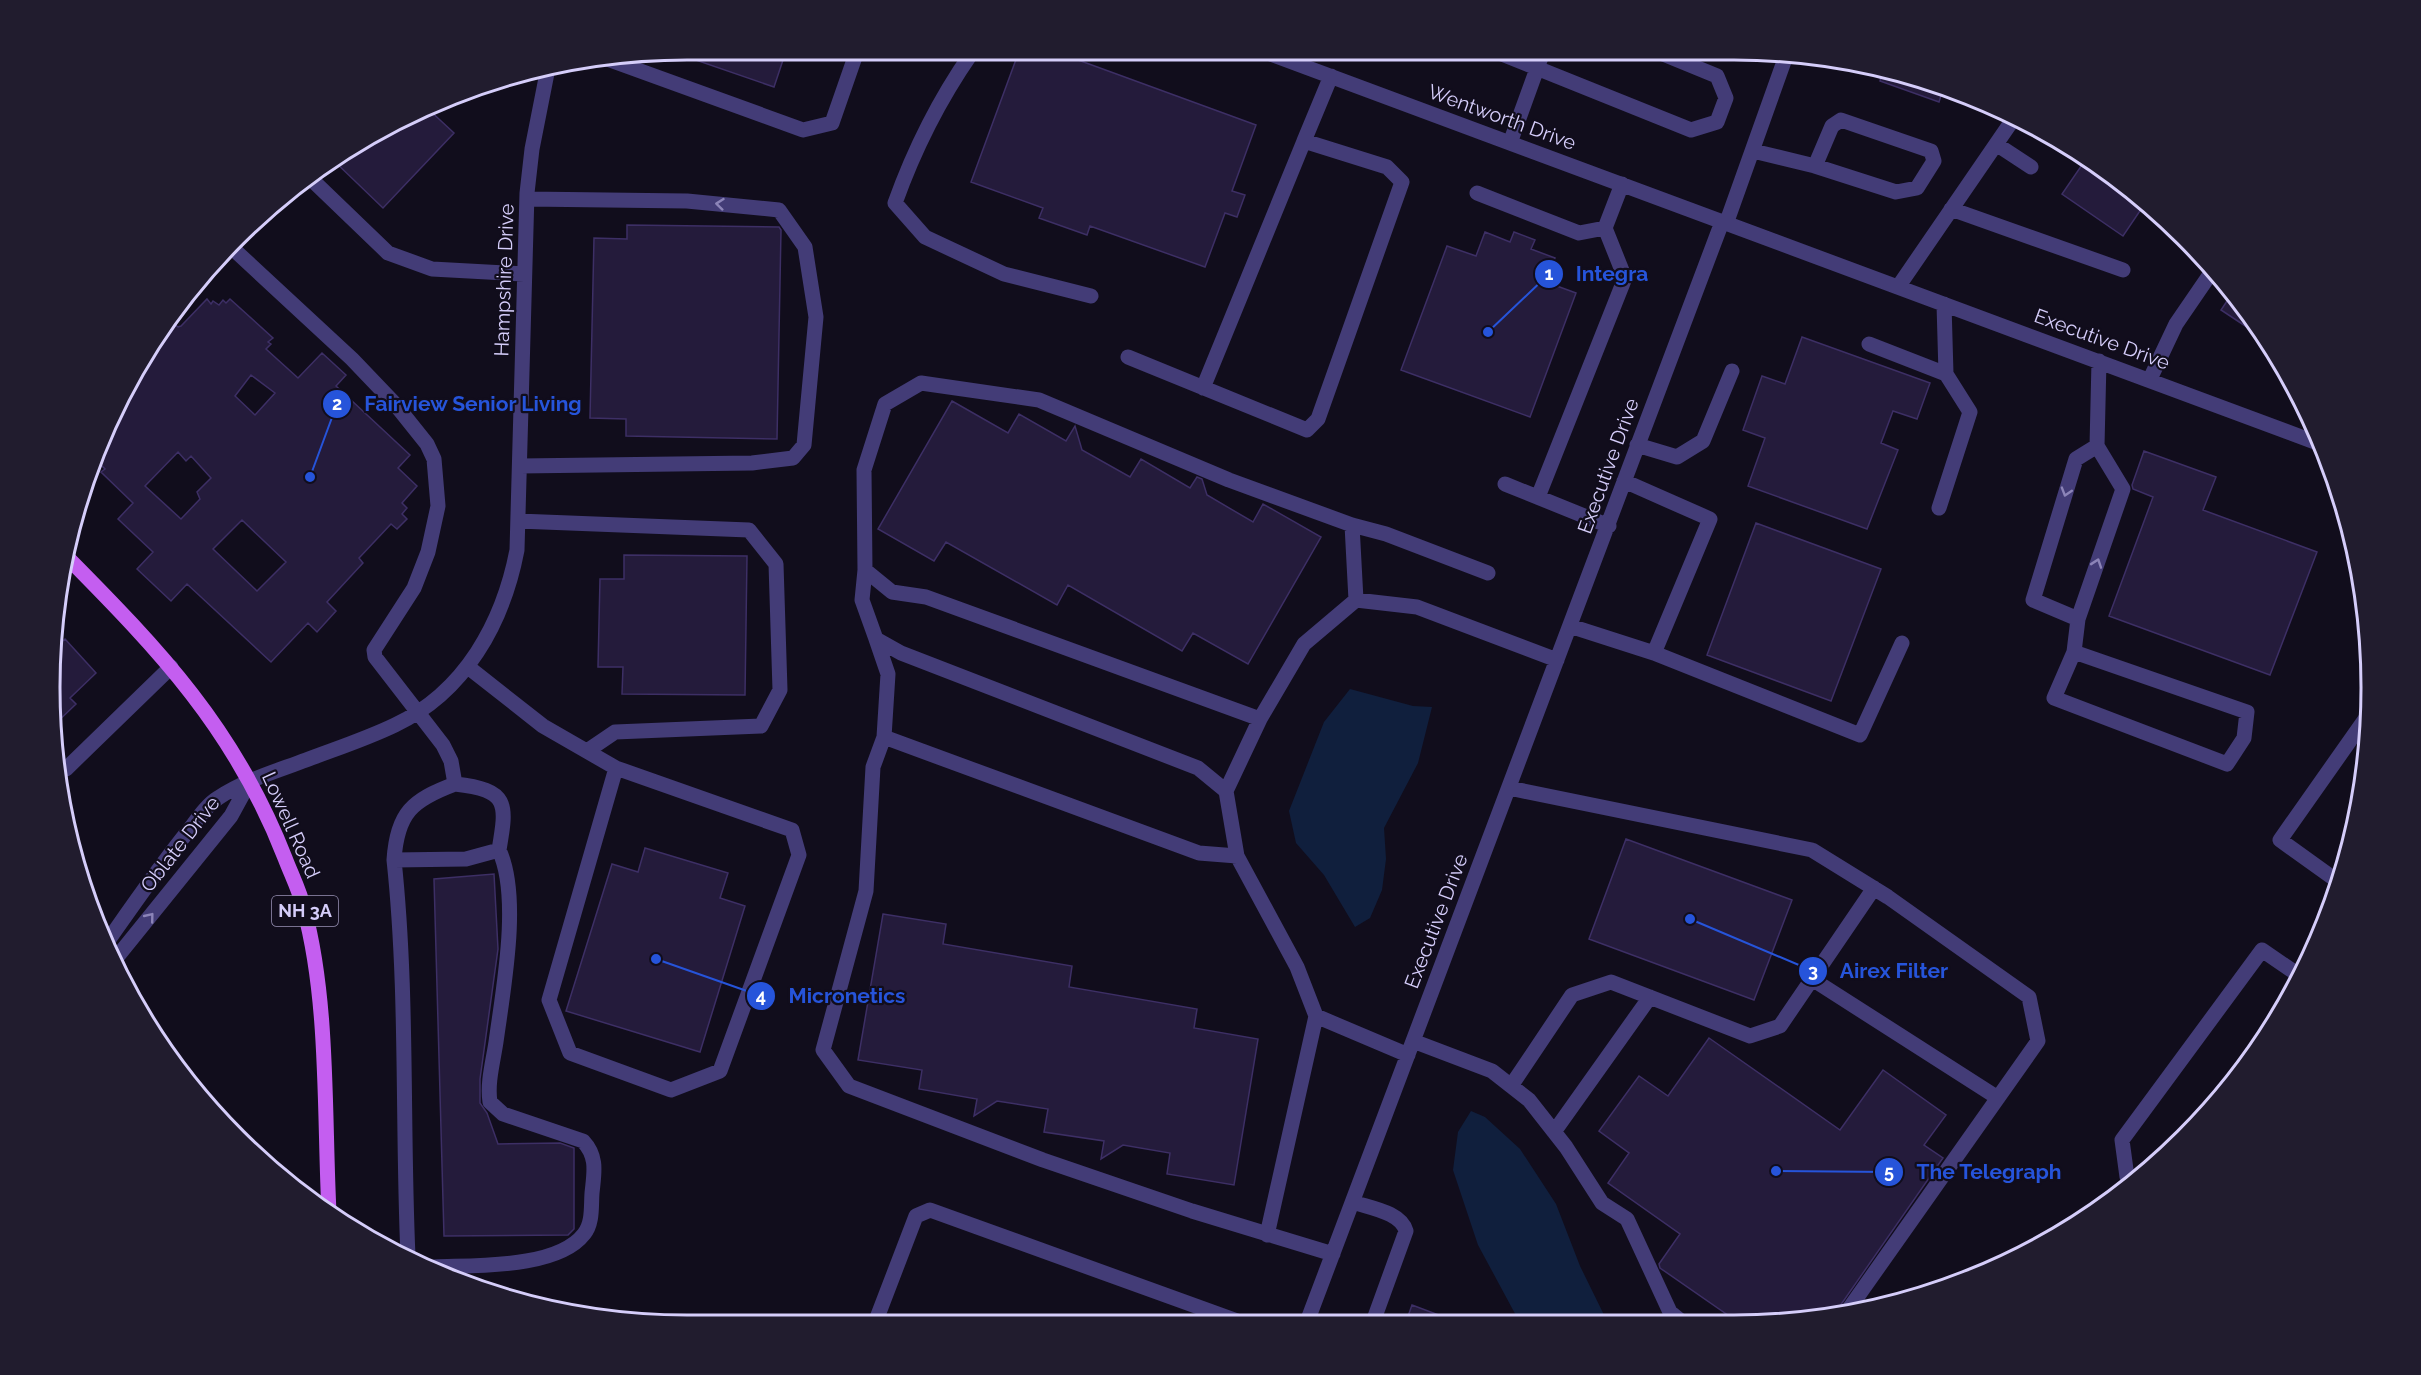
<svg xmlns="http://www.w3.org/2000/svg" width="2421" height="1375" font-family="Raleway,sans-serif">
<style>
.water{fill:#101f3d}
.building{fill:#241b3b;stroke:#3d2f65;stroke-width:1.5;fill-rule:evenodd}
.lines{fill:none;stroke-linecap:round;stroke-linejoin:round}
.minor{stroke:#433c77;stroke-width:15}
.major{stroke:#c45ef0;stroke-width:15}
.oneway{stroke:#8c84b8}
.labels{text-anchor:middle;stroke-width:4.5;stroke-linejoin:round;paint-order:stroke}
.shield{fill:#110d1c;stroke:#9a93b7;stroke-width:1.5}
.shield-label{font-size:18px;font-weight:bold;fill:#d5cdfa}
.street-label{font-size:20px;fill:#d5cdfa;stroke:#110d1c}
.rim{fill:none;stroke:#d5cdfa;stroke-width:3}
.leader{fill:none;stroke:#2654da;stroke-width:2}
.callout-dot{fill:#2654da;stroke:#110d1c;stroke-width:2}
.mark-label{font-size:18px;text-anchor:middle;font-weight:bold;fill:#fff}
.callout-label{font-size:21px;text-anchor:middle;font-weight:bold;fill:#2654da;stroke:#110d1c;stroke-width:4.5;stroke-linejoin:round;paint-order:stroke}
</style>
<rect width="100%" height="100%" fill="#110d1c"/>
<path class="water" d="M1350 689 1413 706 1432 707 1418 763 1384 828 1386 859 1382 890 1370 918 1355 927 1324 875 1296 843 1289 811 1324 722Z
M1471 1111 1485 1117 1520 1149 1556 1204 1580 1266 1607 1321H1519L1478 1245 1453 1170 1458 1132Z"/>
<path class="building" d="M1059 53 1256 125 1232 191 1245 195 1237 217 1225 213 1205 267 1090 226 1087 235 1039 218 1043 208 971 182 1018 54Z
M785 54 774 87 687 57V55Z
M1882 72 1944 86 1939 102 1880 81Z
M426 107 454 133 383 208 333 160 405 115Z
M2086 159 2146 202 2123 236 2062 194Z
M627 225 779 227 781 230 777 439 626 436V419L590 418 594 238 627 239Z
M1485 232 1510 242 1514 232 1535 240 1531 249 1555 258 1546 282 1576 293 1530 417 1401 370 1447 246 1476 256Z
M2233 292 2240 299 2265 339 2221 310Z
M207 299 211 304 213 301 219 305 223 300 226 303 230 299 273 338 268 342 271 344 266 349 298 378 322 353 346 375 336 386 410 455 398 468 417 486 402 503 407 508 402 514 407 519 397 529 391 524 359 558 363 563 327 602 336 611 317 632 308 623 271 662 187 584 171 601 137 569 153 552 118 519 133 503 101 472 105 469 95 459 115 406 134 374 144 362 143 357 174 324 178 327 181 326ZM251 375 275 393 255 415 235 396ZM178 452 186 461 191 456 211 478 197 492 200 499 181 519 145 486ZM242 520 286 562 257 591 213 549Z
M1802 337 1930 383 1917 419 1893 411 1881 443 1898 450 1867 529 1748 486 1765 438 1743 430 1762 376 1785 384Z
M952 401 1008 433 1019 414 1066 441 1075 426 1082 450 1130 477 1141 459 1190 488 1197 477 1202 479 1207 495 1253 522 1263 504 1321 537 1248 664 1193 633 1182 651 1068 585 1057 605 946 542 934 561 878 529Z
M2144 451 2216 477 2203 510 2317 552 2270 675 2109 616 2153 497 2133 489 2132 485Z
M1756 523 1881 569 1831 701 1707 655Z
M624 555 747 556 745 695 622 694 623 667H598L600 579H624Z
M65 639 96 673 70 698 76 704 51 728 53 650Z
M1626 839 1792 900 1754 1000 1589 939Z
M645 848 728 873 720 898 745 906 700 1052 566 1011 612 864 638 872Z
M494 874 498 949 480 1079V1103L487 1113 498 1144 560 1143 574 1148V1229L568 1235 444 1236 434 879Z
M883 914 946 924 943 944 1072 966 1069 987 1197 1009 1194 1028 1258 1039 1234 1185 1167 1174 1170 1153 1123 1145 1101 1159 1104 1141 1044 1132 1048 1109 997 1101 974 1116 977 1099 919 1089 922 1070 858 1060Z
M1709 1038 1840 1130 1883 1070 1946 1115 1924 1145 1943 1158 1833 1316 1816 1320H1735L1660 1268 1659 1264 1680 1234 1608 1183 1629 1153 1599 1131 1639 1076 1668 1096Z
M1412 1305 1452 1320V1321L1406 1322Z"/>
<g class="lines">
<path class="minor" d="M1497 52 1691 130 1717 122 1726 98 1717 76 1656 51
M1268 53 2320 444
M971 54C939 100 914 150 895 203L925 237 1004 274 1091 296
M599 56 803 130 832 123 856 54
M1510 143 1543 52
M1996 144 2031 167
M1753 151 1815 166 1896 192 1917 188 1934 161 1931 151 1841 120 1832 126 1815 166
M308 176 388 253 432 269 524 274
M1477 193 1579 233 1605 228 1622 184
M1951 209 2123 270
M1726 224 1787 53
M229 245 352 359 395 404 427 444 434 459 438 506 428 552 414 588 374 650 375 657 443 745 451 761 455 784C412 800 397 813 394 860L466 859 499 850C507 803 509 790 455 784
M1898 287 2014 118
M1869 344 1946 374
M1128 357 1307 430 1318 419 1402 182 1387 167 1304 141 1331 76
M2150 379 2176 324 2213 270
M1203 388 1304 141
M1637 445 1677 457 1703 441 1732 371
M520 466 752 463 793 458 804 445 816 317 805 247 779 210 687 201 527 199
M1505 484 1609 526
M1538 497 1625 278 1605 228
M1939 508 1970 412 1946 374 1944 304
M518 521 749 530 776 564 780 690 761 726 615 732 587 751
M1352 525 1356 600
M865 570 862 600 876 639 901 653 1198 768 1226 791 1237 856 1297 967 1316 1016 1408 1055
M1488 573 1386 534 1352 525 1229 480 1039 400 921 383 885 404 864 470 865 570 892 592 926 597 1260 719 1304 644 1356 600 1417 607 1557 660
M2078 619 2033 600 2076 459 2097 446
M1570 626 1654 653 1710 519 1624 481
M876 639 888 674 884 737
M2074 652 2054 698 2227 764 2244 738 2247 712 2074 652 2078 619 2123 489 2097 446 2099 361
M1654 653 1860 735 1902 643
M468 667 543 726 616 768 792 830 799 855 720 1071 671 1090 570 1053 549 1000 616 768
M66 769 171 667
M1509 788 1812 850 1888 897 2029 997 2038 1041 1846 1313
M1226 791 1260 719
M1237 856 1199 853 884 737 873 767 866 891 823 1050 849 1086 1043 1160 1192 1211 1333 1254
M394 860C408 991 402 1124 408 1256
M2340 883 2280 840 2368 715
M105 945C131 908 157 870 185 835 195 823 205 806 218 798 245 780 277 771 306 760 335 749 366 739 395 725 465 692 503 623 517 550L527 193 532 149 548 68
M113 962 231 816 250 781
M1812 979 1998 1098
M1413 1041 1492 1071 1529 1100 1566 1147 1602 1203 1627 1219 1670 1312 1681 1321
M1511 1086 1572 995 1611 982 1750 1036 1780 1026 1874 888
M1554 1132 1650 997
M2133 1181 2127 1177 2122 1140 2262 950 2300 976
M1353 1202C1370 1208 1401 1212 1406 1231L1373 1322
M1267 1235 1316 1016
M434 1267C474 1265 557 1269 584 1234 593 1223 591 1206 592 1193 594 1173 598 1157 583 1141L503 1114 490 1102C487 1083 493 1062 496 1042 503 990 521 897 499 850
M1307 1322 1722 222
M875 1323 916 1216 930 1210 1240 1322"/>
<path class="major" d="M65 555C160 651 235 729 285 858 291 874 300 891 304 909 329 1001 324 1116 329 1212"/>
</g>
<defs><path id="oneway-chevron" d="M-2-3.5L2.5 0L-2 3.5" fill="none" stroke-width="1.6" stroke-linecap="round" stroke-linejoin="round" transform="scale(1.5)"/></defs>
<g class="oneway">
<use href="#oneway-chevron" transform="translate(720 204) rotate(-174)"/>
<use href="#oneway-chevron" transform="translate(2066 492) rotate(107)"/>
<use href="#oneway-chevron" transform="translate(2097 563) rotate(-71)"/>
<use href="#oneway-chevron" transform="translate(150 917) rotate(-51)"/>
</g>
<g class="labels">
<rect class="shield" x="272" y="896" width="66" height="30" rx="4.5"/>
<g class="shield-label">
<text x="305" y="917">NH 3A</text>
</g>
<g class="street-label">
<text transform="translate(1502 117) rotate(20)" y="7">Wentworth Drive</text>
<text transform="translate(504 280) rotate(-88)" y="7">Hampshire Drive</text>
<text transform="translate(2102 339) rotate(20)" y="7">Executive Drive</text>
<text transform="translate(1608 466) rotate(-70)" y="7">Executive Drive</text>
<text transform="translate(291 825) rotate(66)" y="7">Lowell Road</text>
<text transform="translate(180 844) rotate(-52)" y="7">Oblate Drive</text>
<text transform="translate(1436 921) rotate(-69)" y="7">Executive Drive</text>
</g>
</g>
<path d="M0 0H2421V1375H0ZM687 60H1734A627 627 0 0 1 2361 687V688A627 627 0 0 1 1734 1315H687A627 627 0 0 1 60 688V687A627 627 0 0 1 687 60Z" fill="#211c2e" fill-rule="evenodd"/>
<path class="rim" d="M687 60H1734A627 627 0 0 1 2361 687V688A627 627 0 0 1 1734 1315H687A627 627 0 0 1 60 688V687A627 627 0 0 1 687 60Z"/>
<path class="leader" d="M1488 332L1549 274M310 477L337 404M1690 919L1813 971M656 959L761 996M1776 1171L1889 1172"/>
<g class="callout-dot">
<circle cx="1488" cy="332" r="6"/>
<circle cx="310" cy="477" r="6"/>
<circle cx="1690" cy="919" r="6"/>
<circle cx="656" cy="959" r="6"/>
<circle cx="1776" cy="1171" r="6"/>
<circle cx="1549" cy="274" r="15"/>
<circle cx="337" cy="404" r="15"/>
<circle cx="1813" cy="971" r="15"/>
<circle cx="761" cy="996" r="15"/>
<circle cx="1889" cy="1172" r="15"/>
</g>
<g class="mark-label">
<text x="1549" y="280">1</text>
<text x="337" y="410">2</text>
<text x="1813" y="977">3</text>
<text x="761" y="1002">4</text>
<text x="1889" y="1178">5</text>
</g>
<g class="callout-label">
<text x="1612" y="281">Integra</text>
<text x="473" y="411">Fairview Senior Living</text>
<text x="1894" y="978">Airex Filter</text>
<text x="847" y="1003">Micronetics</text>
<text x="1989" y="1179">The Telegraph</text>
</g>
</svg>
